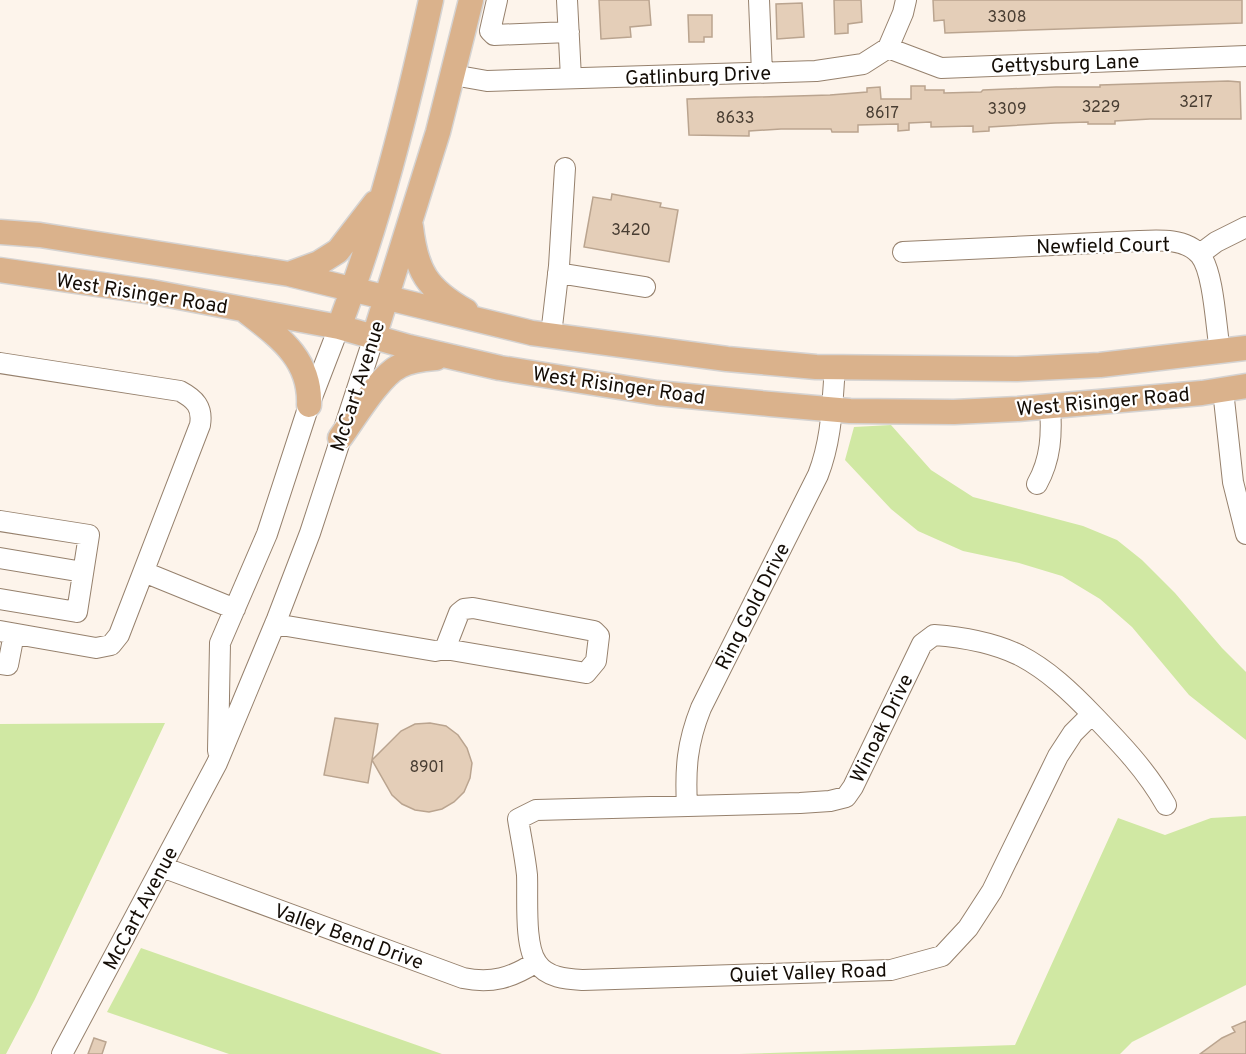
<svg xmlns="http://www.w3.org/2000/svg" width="1246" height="1054" font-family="Overpass,sans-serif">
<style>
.green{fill:#d0e8a3}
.building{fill:#e4ceb8;stroke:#baa48f;stroke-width:1.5}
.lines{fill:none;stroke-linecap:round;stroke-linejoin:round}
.minor-casing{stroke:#96816d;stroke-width:22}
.major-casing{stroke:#d5d3d2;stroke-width:27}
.minor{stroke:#fff;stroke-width:20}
.major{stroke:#dab28c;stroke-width:24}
.labels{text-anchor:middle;stroke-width:4.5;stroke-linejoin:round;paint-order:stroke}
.number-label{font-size:16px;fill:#483d32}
.street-label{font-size:20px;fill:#140d06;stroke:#fff}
</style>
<rect width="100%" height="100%" fill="#fdf4eb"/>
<path class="green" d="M891 425 931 470 973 497 1083 526 1117 540 1142 560 1175 593 1222 648 1246 672V740L1189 695 1132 627 1100 599 1062 576 1019 563 963 551 918 531 891 509 845 460 854 427Z
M165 723 35 999 6 1054H0V724Z
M1246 816V985L1132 1042 1120 1054H739L1015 1045 1118 818 1165 835 1211 818Z
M141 948 442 1054H229L107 1012Z"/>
<path class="building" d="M599 0H649L651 25 630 27 631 37 601 39Z
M834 0H861L862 22 848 24V33L835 34Z
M933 0H1242V23L945 33 944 20 934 21Z
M802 3 804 37 777 39 776 4Z
M688 15H712V37H704V42H689Z
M1228 81 1240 82 1241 119H1150L1115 121V124H1088V122L1055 123 989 127V131L973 132V126L931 127V122L909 123V130L898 131V124L858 125V132H832L831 129H781L749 131V136L689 135 687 99 830 95 867 92V88L880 87 881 99H911V86H925V90H944V93L981 92 983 90 1056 87H1100V85Z
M612 194 661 203 660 207 678 210 669 262 584 247 593 197 611 200Z
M335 718 378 724 372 760 401 731 415 724 430 723 446 726 458 735 467 748 472 763 470 778 464 792 454 802 442 809 429 812 415 810 402 804 392 795 372 760 368 783 324 775Z
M1246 1021V1054H1200L1222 1038 1235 1032 1232 1027Z
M94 1038 106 1042 102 1054H88Z"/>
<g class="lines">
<g class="minor-casing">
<path id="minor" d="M497 0 490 31 494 35 569 32
M567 0 571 78
M759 0 762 73
M888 48 941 68 1246 56
M453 75 487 81 816 71 863 64 888 48 903 13 906 0
M903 252 1139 241C1158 240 1186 238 1200 255 1214 272 1216 329 1220 351
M1200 254 1216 242 1246 227
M558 273 645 287
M551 335 559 266 565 168
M0 363 180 391C195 399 203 407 200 425L119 635 111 645 96 648 0 631
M1223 390 1233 482 1246 534
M1037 484C1051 459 1052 434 1050 406
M0 521 89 535 77 612 0 599
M0 558 83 572
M144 572 235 609
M275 624 435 651 445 649 459 613 464 609 473 608 594 631 599 636 596 661 586 673 445 649
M0 664 8 665 14 634
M1092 714 1073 733 1058 756 992 891 968 928 942 956 891 970 583 980C567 979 547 978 537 963 524 946 528 897 527 875 525 856 521 838 518 819L536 810 800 803 830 801 846 797 853 787 922 644 934 635C961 637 994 643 1019 655 1048 670 1071 692 1094 716 1121 744 1147 771 1166 805
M218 751 220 643 267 534 309 405 339 327
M687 806C685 769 687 743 701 708L818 475C832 439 832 405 835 367
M162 867 463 978C491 984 512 978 536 962
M62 1054 217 763 277 619 310 533 374 337"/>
</g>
<g class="major-casing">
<path id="major" d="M411 227C416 271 427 289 466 311
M0 232 40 235 289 274 532 333 727 359 816 367 1017 369 1100 365 1246 348
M0 270 152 292 339 327 409 347 500 368 657 393 770 404 850 411 954 412 1018 409 1202 393 1246 386
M289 274 319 263 338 251 375 203
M247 312C279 337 311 359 309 405
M339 327C379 222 407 110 431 0
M374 337 438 132 471 0
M340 438C354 419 380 375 400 366 411 360 424 359 436 358"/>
</g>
<use href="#minor" class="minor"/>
<use href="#major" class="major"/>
</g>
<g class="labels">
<g class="number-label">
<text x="1007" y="22">3308</text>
<text x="1196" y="107">3217</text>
<text x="1101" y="112">3229</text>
<text x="1007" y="114">3309</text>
<text x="882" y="118">8617</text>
<text x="735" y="123">8633</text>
<text x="631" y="235">3420</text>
<text x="427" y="772">8901</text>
</g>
<g class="street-label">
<text transform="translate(1065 63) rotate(-2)" y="7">Gettysburg Lane</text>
<text transform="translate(698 75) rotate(-2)" y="7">Gatlinburg Drive</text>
<text transform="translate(1103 245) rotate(-1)" y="7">Newfield Court</text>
<text transform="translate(142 293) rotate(9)" y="7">West Risinger Road</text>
<text transform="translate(619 385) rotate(8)" y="7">West Risinger Road</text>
<text transform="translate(357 386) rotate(-72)" y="7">McCart Avenue</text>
<text transform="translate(1103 401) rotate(-5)" y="7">West Risinger Road</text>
<text transform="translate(752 606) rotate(-63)" y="7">Ring Gold Drive</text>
<text transform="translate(881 728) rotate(-64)" y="7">Winoak Drive</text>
<text transform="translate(140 908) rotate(-62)" y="7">McCart Avenue</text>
<text transform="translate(349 936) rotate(20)" y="7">Valley Bend Drive</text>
<text transform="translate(808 972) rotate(-2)" y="7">Quiet Valley Road</text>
</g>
</g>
</svg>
